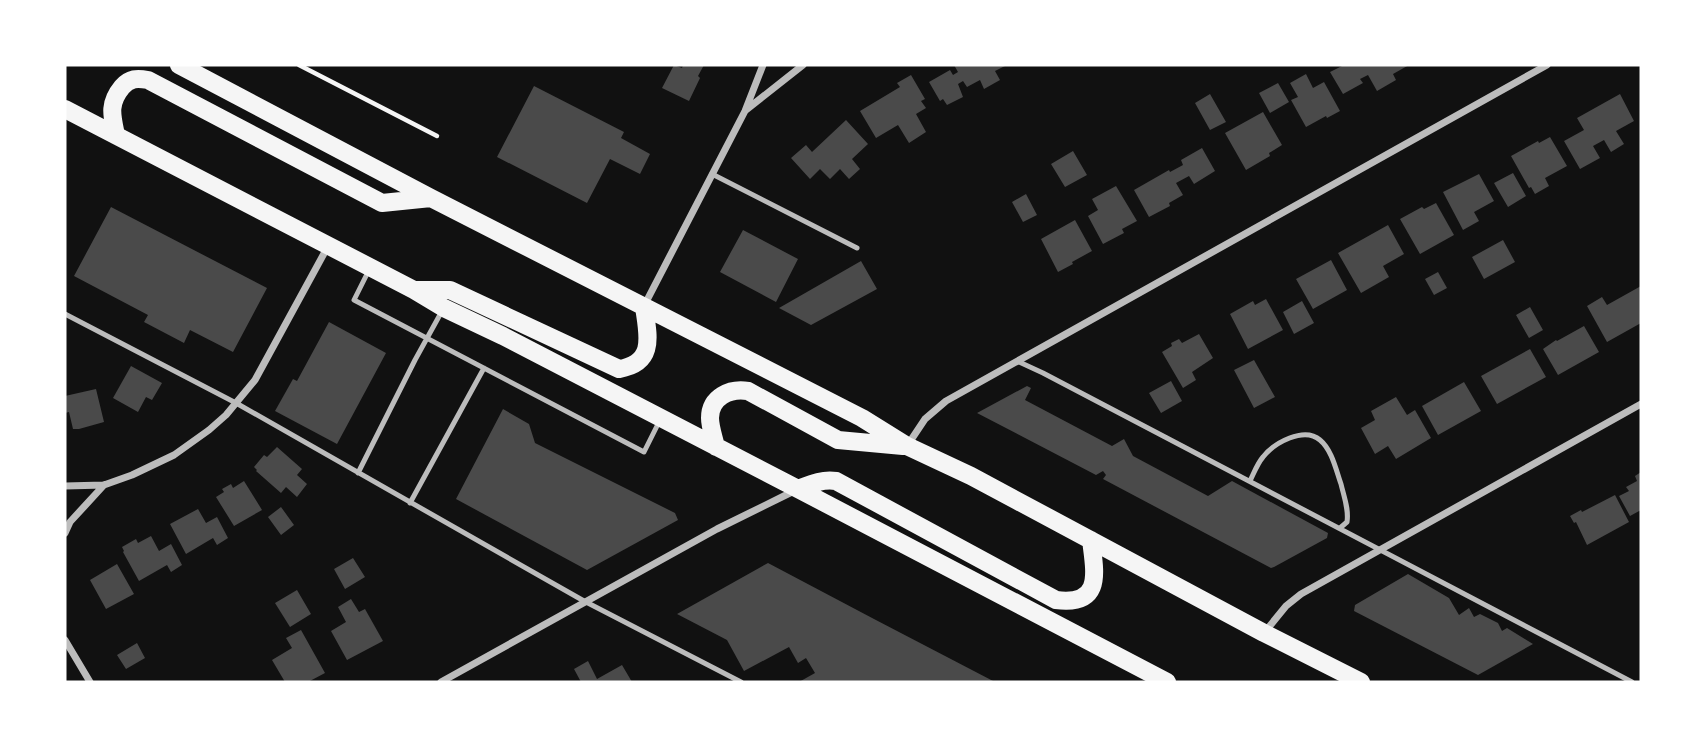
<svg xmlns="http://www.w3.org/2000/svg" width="1706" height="747" font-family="Barlow,sans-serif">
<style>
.building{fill:#4a4a4a}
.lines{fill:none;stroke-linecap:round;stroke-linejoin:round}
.path{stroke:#f5f5f5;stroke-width:4.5}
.service{stroke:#bcbcbc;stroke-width:5}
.minor{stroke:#bcbcbc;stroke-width:7}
.primary{stroke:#f5f5f5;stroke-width:18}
</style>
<rect width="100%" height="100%" fill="#111"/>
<path class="building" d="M674 65 682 68 683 65H704L698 76 700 78 689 101 662 88Z
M954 65H1007L995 71 1000 80 984 89 980 80 967 87 963 81 958 84 963 97 947 105 943 99 940 101 929 82 950 70 953 75 958 72Z
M1344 65H1409L1393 74 1396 80 1377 91 1368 75 1360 79 1363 83 1343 94 1330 72Z
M1306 74 1313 88 1324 82 1340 111 1327 118 1326 116 1306 127 1291 100 1298 97 1290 83Z
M911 75 925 99 921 101 926 108 916 114 926 132 909 143 898 125 876 138 860 111 900 87 897 83Z
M1278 83 1289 102 1270 113 1259 93Z
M534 86 624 132 621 138 650 154 640 174 610 159 587 203 497 157Z
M1210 94 1226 122 1210 130 1195 103Z
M1620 94 1634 121 1616 131 1624 144 1611 152 1604 140 1593 146 1600 158 1580 169 1564 141 1584 130 1577 118Z
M1263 112 1282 145 1269 153 1270 156 1246 170 1225 133Z
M846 120 868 144 852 159 860 169 849 179 840 169 830 179 820 169 810 179 791 158 806 145 812 152Z
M1550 137 1567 166 1545 178 1549 186 1535 194 1531 187 1529 188 1511 156 1538 141 1539 143Z
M1202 148 1215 171 1194 184 1189 176 1176 183 1183 195 1169 203 1170 206 1149 217 1134 190 1169 170 1170 172 1183 165 1181 160Z
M1073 151 1087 175 1065 187 1051 164Z
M1513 173 1526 196 1508 207 1494 183Z
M1479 174 1494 201 1474 212 1479 221 1463 230 1443 192Z
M1116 186 1137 221 1122 229 1124 233 1103 244 1088 216 1098 210 1092 199Z
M1026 194 1037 215 1023 222 1012 202Z
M1436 203 1454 235 1420 254 1400 219 1422 207 1424 209Z
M111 207 267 288 233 352 190 330 184 343 144 322 148 315 74 276Z
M1075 220 1092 251 1072 262 1073 264 1058 272 1041 239Z
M1388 225 1404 254 1383 266 1389 277 1361 293 1338 253Z
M743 230 798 259 776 302 720 272Z
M1503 240 1515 262 1484 279 1472 257Z
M1331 260 1347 290 1313 309 1296 279Z
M861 261 877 289 811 325 779 308Z
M1438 272 1447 288 1434 295 1425 279Z
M1641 286V323L1607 342 1587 306 1602 297 1607 305Z
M1266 299 1283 330 1248 349 1230 314 1253 301 1255 305Z
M1302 301 1314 323 1294 334 1283 312Z
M1530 307 1543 330 1529 338 1516 315Z
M329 322 386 353 337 444 275 411 293 379 297 381Z
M1584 326 1599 352 1558 375 1543 349 1556 340 1557 341Z
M1199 334 1213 358 1192 372 1196 380 1183 388 1162 352 1172 346 1171 343 1179 339 1182 343Z
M1530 349 1546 377 1497 404 1481 376Z
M1254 360 1275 397 1254 408 1234 370Z
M131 366 162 383 152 400 146 397 138 412 113 398Z
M1171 381 1182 401 1161 413 1149 393Z
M1464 382 1481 411 1438 435 1422 406Z
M1027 386 1031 388 1025 400 1112 446 1124 439 1133 456 1208 496 1232 481 1328 533 1327 538 1274 567 1271 568 1103 479 1106 475 1103 471 1096 475 977 413Z
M96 389 104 422 79 429H73L69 412 65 413V396Z
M1396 397 1407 415 1415 410 1431 438 1396 459 1388 446 1375 454 1361 428 1375 420 1371 411Z
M503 409 529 424 535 443 675 513 678 520 587 570 456 499Z
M277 447 302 469 297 475 307 484 297 497 286 487 281 493 256 471 257 470 254 467 264 455 267 457Z
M1641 472V510L1630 516 1619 496 1629 491 1626 487 1637 481 1635 476Z
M244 481 262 510 234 526 216 497 224 492 222 489 231 484 233 488Z
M1615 495 1629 522 1587 545 1576 522 1574 523 1570 516 1581 510 1582 512Z
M281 507 294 525 281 535 268 517Z
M198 509 206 523 217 517 228 538 217 545 213 538 186 554 170 524Z
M151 536 159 551 171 544 182 565 171 572 167 565 139 581 123 552 124 551 122 547 136 539 138 543Z
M353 558 365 577 345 589 334 569Z
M768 563 874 619 995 682H799L815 673 806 658 798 663 789 647 744 671 727 640 677 614Z
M117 564 134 594 106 609 90 580Z
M1408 574 1449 598 1459 615 1469 608 1474 617 1480 614 1498 623 1502 631 1507 628 1533 644 1478 675 1354 611 1355 605Z
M297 590 311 614 290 627 275 603Z
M351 599 359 612 365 609 383 641 347 660 331 631 346 622 338 607Z
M301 630 325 673 308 682H285L272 660 292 648 286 638Z
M137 643 145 658 126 669 117 655Z
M588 661 597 679 622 665 632 682H581L574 669Z"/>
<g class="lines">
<path class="path" d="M299 65 437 136"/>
<path class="service" d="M712 174 857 248
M369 270 354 300 644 452 660 420
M65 314 236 403 584 601 741 682
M1017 361 1043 373 1632 682
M358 473 415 360 442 311
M1250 481C1254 473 1257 464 1263 457 1274 443 1304 426 1320 440 1332 450 1336 470 1341 484 1344 497 1349 509 1347 522L1340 528
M410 503 484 368"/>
<path class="minor" d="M746 110 803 65
M644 306 745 111 763 65
M907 446 925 419 946 401 1547 65
M65 486 104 485 132 475 174 455 209 430 226 415 255 380 327 248
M65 533 70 522 104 485
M1264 633 1286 606 1301 594 1641 404
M65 640 90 682
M441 682 717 529 794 491"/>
<path class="primary" d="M179 65 431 198 862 418 907 446 971 476 1264 633 1361 682
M65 109 414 290 444 308 503 336 798 489 1167 682
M116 135C112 116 108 104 122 87 130 78 137 78 148 80L382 203 431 198
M414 290H450L619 369C656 363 648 335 644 307
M716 447C714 438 710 427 710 418 710 397 730 388 748 391L838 440 903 446
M798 489C811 484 822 479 836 481L1056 600C1103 606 1095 573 1091 540"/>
</g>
<rect width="1706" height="747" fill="none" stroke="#ffffff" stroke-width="133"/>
</svg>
